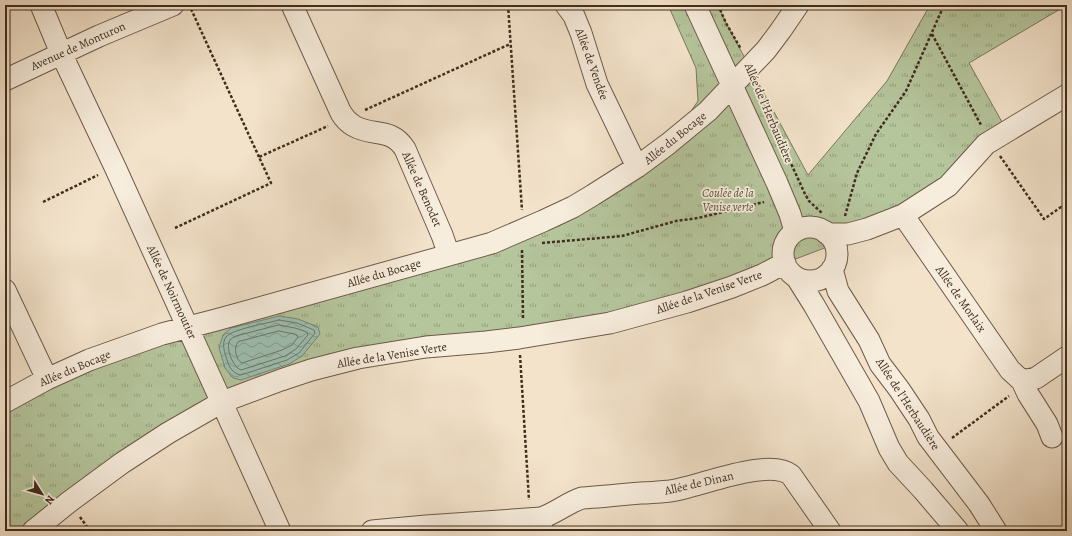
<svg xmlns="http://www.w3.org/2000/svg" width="1072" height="536" font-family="Alegreya,serif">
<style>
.park{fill:url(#park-tufts);stroke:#7b795d}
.water{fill:url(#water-waves);stroke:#788576}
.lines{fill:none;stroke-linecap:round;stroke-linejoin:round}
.shore{stroke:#6f7668;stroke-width:1}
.minor-casing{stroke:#6e5a49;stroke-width:23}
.path{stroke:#412d1e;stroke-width:2.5;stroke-dasharray:3 2;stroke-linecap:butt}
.minor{stroke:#f7eddd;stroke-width:21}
.labels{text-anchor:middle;stroke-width:3.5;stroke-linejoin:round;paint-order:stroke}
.street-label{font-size:12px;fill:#412d1e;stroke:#f7eddd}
.park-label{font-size:12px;font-style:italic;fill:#5e533e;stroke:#f7eddd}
</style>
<defs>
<pattern id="park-tufts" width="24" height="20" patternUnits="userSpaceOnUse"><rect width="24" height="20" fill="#b5c59c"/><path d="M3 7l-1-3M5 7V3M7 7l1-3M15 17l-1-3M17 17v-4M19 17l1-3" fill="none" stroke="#95a07f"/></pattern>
<pattern id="water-waves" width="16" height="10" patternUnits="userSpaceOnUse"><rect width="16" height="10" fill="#9dbfb1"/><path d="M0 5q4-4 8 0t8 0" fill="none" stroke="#829c8f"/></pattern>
</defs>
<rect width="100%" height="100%" fill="#f3e3cb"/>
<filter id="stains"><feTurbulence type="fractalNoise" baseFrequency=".005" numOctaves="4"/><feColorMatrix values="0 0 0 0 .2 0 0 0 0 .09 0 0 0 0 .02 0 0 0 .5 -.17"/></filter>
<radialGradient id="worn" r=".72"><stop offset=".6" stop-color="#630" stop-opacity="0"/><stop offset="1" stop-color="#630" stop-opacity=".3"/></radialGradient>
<path class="park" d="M668 5H718L726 23 808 175 887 81 930 5H1067L969 63 1007 131 948 186 835 244 785 263 687 302 426 347 252 392 33 531H5V402L47 379 492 243 668 144 698 101 696 68Z"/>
<path class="water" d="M279 316 298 319 318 327 320 334 302 356 289 364 241 380 233 378 225 368 219 348 223 335 231 328Z"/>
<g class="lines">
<path class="shore" d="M279 320 297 323 314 330 315 333 299 353 287 360 241 375C233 374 229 367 227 360 225 353 221 344 226 337 232 329 269 323 279 320Z
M279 325 295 328 307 332 308 335 296 349 285 356 241 370C233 367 225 348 230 340 231 339 234 337 236 336Z
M279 331 294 334 297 335 298 337 292 345 282 350 242 363C236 360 233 348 238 342Z"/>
<g class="minor-casing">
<path id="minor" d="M41 5 61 53 115 167 280 531
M292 5 341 113C344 118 349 123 354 126 373 137 391 127 405 149L442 235 449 255
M566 5 574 16 581 33 597 84 637 167
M695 5 777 183 790 214 795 231
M5 80 99 36 173 5
M903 215 1010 370 1022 381 1036 378 1067 357
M783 254a27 27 0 1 1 54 0a27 27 0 1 1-54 0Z
M826 233 834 234H848L867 229 903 215 948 186 986 144 1067 95
M832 269 838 291 869 340 880 364 899 389 919 419 928 437 979 504 996 531
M797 278 814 305 869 401 889 448 898 463 923 490 958 531
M5 290 47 379
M1022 381 1028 394 1047 424 1052 437
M5 402 47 379 89 360 162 334 216 320 492 243 543 221 573 207 593 195 637 167 668 144 708 111 766 50 781 30 798 5
M33 531 69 502 122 463 168 433 222 402 281 380 311 370 358 358 426 347 486 342 519 338 610 323 687 302 732 287 762 275 785 263
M372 531 426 526 541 518
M542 531 541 518C556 513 567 503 582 498 601 497 620 495 640 493 650 493 660 492 670 491 699 487 768 457 791 475L830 531"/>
</g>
<path class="path" d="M508 5 522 210
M718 5 726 23 741 49
M191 9 259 157
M932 34 981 125
M758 86 783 146 805 194 809 201 823 214
M365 110 510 44
M1000 156 1044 219 1061 207 1067 215
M43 202 98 175
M845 216 857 173 876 134 906 91 944 5
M175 228 271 183 259 157 328 126
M542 243 622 236 676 221 698 218 764 202
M522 250 523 319
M520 355 529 500
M952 438 1009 396
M80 517 90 531"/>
<use href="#minor" class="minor"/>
</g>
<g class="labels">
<g class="street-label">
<text transform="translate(78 46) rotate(-24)" y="4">Avenue de Monturon</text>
<text transform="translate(592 64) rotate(70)" y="4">Allée de Vendée</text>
<text transform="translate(769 113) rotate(67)" y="4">Allée de l'Herbaudière</text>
<text transform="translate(675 138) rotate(-39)" y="4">Allée du Bocage</text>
<text transform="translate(422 189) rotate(66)" y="4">Allée de Benodet</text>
<text transform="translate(384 273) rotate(-16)" y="4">Allée du Bocage</text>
<text transform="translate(172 292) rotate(65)" y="4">Allée de Noirmoutier</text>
<text transform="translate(709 292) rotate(-19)" y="4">Allée de la Venise Verte</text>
<text transform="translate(961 299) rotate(55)" y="4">Allée de Morlaix</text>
<text transform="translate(392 355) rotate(-9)" y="4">Allée de la Venise Verte</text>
<text transform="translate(75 368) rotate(-23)" y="4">Allée du Bocage</text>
<text transform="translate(908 404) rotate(57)" y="4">Allée de l'Herbaudière</text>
<text transform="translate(699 483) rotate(-13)" y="4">Allée de Dinan</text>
</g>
<g class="park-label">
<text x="728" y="197">Coulée de la<tspan x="728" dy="14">Venise verte</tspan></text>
</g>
</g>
<rect width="1072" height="536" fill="none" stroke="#f3e3cb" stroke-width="20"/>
<rect x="6" y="6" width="1060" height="524" fill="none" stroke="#412d1e" stroke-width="2"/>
<rect x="10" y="10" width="1052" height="516" fill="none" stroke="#412d1e"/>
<g transform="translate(42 494) rotate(127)" stroke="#f7eddd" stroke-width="3" paint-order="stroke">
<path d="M0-3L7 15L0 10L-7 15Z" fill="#412d1e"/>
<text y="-6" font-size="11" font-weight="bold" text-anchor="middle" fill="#412d1e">N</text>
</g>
<rect width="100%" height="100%" filter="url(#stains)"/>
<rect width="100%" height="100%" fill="url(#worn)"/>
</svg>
